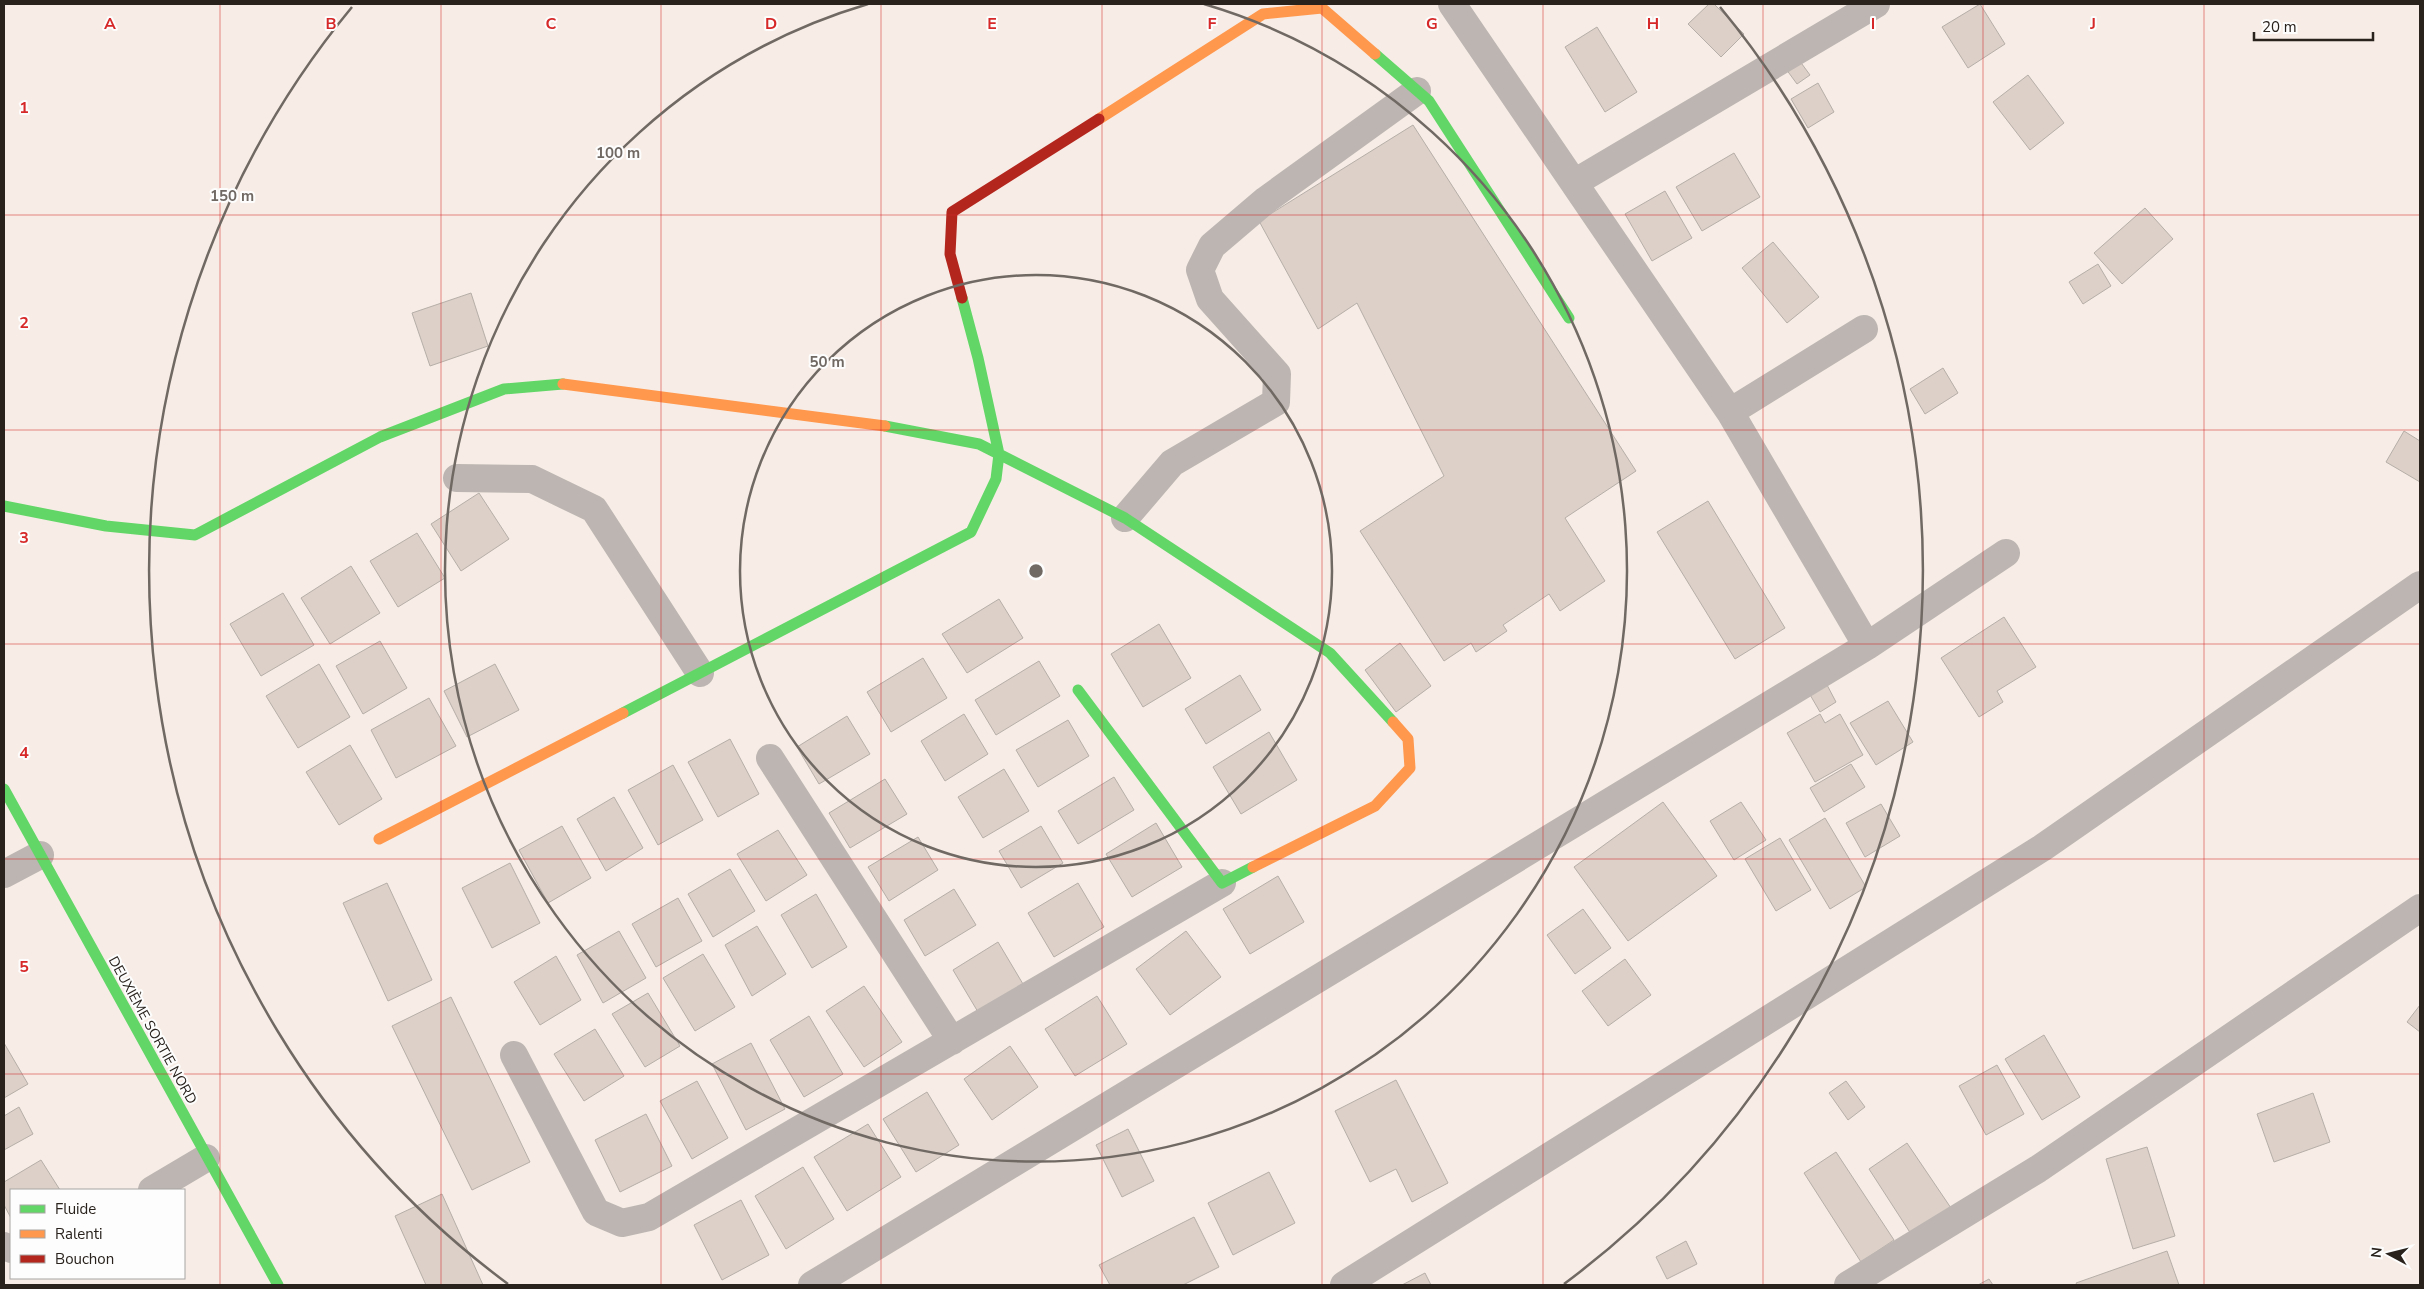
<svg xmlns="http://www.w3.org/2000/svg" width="2424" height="1289" font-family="'Nunito Sans',sans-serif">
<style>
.building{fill:#dcd0c8;stroke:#b6aea8}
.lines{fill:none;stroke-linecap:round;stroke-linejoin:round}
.street{stroke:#bcb5b1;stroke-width:28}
.fast{stroke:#63d668;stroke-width:11}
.slow{stroke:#ff974d;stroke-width:11}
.jam{stroke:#b3261e;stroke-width:11}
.grid{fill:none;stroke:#d62828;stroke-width:1;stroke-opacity:0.55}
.ring{fill:none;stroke:#706863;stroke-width:2.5}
.labels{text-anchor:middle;stroke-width:4;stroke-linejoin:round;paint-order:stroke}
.street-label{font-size:14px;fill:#28211c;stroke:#fdfdfd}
.grid-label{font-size:16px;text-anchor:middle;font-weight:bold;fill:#d62828;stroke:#fdfdfd;stroke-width:4;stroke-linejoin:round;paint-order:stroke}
.centre{fill:#706863;stroke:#fdfdfd;stroke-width:2.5}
.ring-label{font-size:15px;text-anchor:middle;font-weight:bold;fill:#706863;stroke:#fdfdfd;stroke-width:4;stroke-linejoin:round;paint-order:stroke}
</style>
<rect width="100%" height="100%" fill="#f7ede6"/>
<path class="building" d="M1709 4H1714L1744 34 1721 57 1688 24Z
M1980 4 2005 44 1968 68 1942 27Z
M1597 27 1637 92 1605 112 1565 47Z
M1799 60 1810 75 1797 84 1786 69Z
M2028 75 2064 123 2030 150 1993 102Z
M1818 83 1834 112 1808 128 1791 99Z
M1413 125 1636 471 1565 518 1605 581 1560 611 1549 594 1503 625 1507 631 1476 652 1471 643 1444 661 1360 531 1444 476 1357 303 1318 329 1259 221Z
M1734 153 1760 197 1702 231 1676 187Z
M1665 191 1692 238 1652 261 1625 214Z
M2145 208 2173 239 2122 284 2094 253Z
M1773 242 1819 297 1787 323 1742 268Z
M2098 264 2111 286 2083 304 2069 282Z
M471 293 488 346 430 366 412 313Z
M1943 368 1958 393 1925 414 1910 389Z
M2404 431 2420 441V482L2386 462Z
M479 493 509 539 461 571 431 524Z
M1708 501 1785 628 1735 659 1657 532Z
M417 533 445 578 398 607 370 561Z
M351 566 380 613 330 644 301 598Z
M283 593 314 645 261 676 230 624Z
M999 599 1023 638 967 673 942 634Z
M2004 617 2036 667 1997 691 2003 702 1979 717 1941 658Z
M1159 624 1191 678 1143 707 1111 654Z
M380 641 407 688 363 714 336 666Z
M1400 643 1431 686 1396 712 1365 670Z
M923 658 947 698 891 732 867 692Z
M1039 661 1060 696 996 735 975 700Z
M319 664 350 717 298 748 266 696Z
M495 664 519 710 467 737 444 691Z
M1240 675 1261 710 1206 744 1185 709Z
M1826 683 1836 702 1820 712 1809 693Z
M429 698 456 746 396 778 371 730Z
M1888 701 1913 742 1876 765 1850 723Z
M964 714 988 754 945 781 921 741Z
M1820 714 1825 723 1840 714 1863 755 1815 782 1787 733Z
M847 716 870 754 819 784 797 747Z
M1068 720 1089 756 1038 787 1016 750Z
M1269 732 1297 780 1241 814 1213 767Z
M730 739 759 794 718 817 688 762Z
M350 745 382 799 339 825 306 772Z
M1851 764 1865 787 1824 812 1810 788Z
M673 765 703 820 658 845 628 790Z
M1004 769 1029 811 983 838 958 797Z
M1114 777 1134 810 1078 844 1058 811Z
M885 779 907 814 850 848 829 813Z
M614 797 643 848 606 871 577 819Z
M1663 802 1717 876 1628 941 1574 867Z
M1741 802 1766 840 1734 860 1710 821Z
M1881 804 1900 836 1865 857 1846 823Z
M1825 818 1866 887 1830 909 1789 840Z
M1156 823 1182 867 1132 897 1106 854Z
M562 826 591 878 548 903 519 850Z
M1041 826 1063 863 1021 888 999 851Z
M778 830 807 875 766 901 737 854Z
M918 837 938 870 889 901 868 867Z
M1780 838 1811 890 1776 911 1745 859Z
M510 863 540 923 492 948 462 888Z
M730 869 755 911 713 937 688 894Z
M1278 876 1304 922 1250 954 1223 909Z
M387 883 432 980 388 1001 343 903Z
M1078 883 1104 927 1054 957 1028 913Z
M954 889 976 925 925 956 904 920Z
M816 894 847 947 812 968 781 915Z
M678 898 702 941 656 967 632 924Z
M1583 909 1611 948 1575 974 1547 935Z
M757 926 786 974 752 996 725 945Z
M619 931 646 978 603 1003 577 955Z
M1186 931 1221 977 1170 1015 1136 969Z
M998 942 1023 984 978 1012 953 970Z
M703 954 735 1007 695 1031 663 978Z
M556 956 581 1000 540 1025 514 982Z
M1625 959 1651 995 1608 1026 1582 991Z
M864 986 902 1042 864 1067 826 1011Z
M648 993 680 1046 645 1067 612 1014Z
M1097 996 1127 1044 1075 1076 1045 1029Z
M451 997 530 1162 472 1190 392 1026Z
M2420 1005V1032L2407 1022Z
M809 1016 843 1074 804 1097 770 1040Z
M595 1029 624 1076 584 1101 554 1054Z
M2044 1035 2080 1097 2042 1120 2005 1059Z
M4 1043 28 1084 4 1098Z
M751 1043 785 1109 746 1130 712 1064Z
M1010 1046 1038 1087 992 1120 964 1079Z
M1997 1065 2024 1114 1986 1135 1959 1086Z
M1396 1080 1448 1183 1412 1202 1396 1169 1370 1182 1335 1111Z
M697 1081 728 1138 692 1159 660 1101Z
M1846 1081 1865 1107 1848 1120 1829 1093Z
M927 1092 959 1145 916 1172 883 1119Z
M2313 1093 2330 1142 2274 1162 2257 1114Z
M19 1107 33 1134 4 1150V1116Z
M646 1114 672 1166 620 1192 595 1140Z
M868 1124 901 1177 847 1211 814 1157Z
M1128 1129 1154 1181 1122 1197 1096 1145Z
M1907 1143 1951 1208 1911 1234 1869 1169Z
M2147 1147 2175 1236 2133 1249 2106 1159Z
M1836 1152 1894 1240 1861 1262 1804 1173Z
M41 1160 60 1190H11V1218L4 1205V1182Z
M803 1167 834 1219 786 1249 755 1196Z
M1269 1172 1295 1223 1233 1255 1208 1203Z
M442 1194 483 1285H426L395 1216Z
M741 1200 769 1255 722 1280 694 1225Z
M1194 1217 1219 1267 1183 1285H1110L1099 1265Z
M1686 1241 1697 1264 1667 1279 1656 1257Z
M2167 1251 2179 1285H2077L2076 1283Z
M1425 1273 1431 1285H1402Z
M1989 1279 1993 1285H1978Z"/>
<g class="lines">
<path class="street" d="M1452 4 1730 412 1867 646
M1574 183 1876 4
M1730 412 1864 329
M457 478 532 479 594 509 700 673
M1125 518 1172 463 1276 402 1277 374 1210 299 1200 270 1212 246 1266 200 1417 91
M770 758 952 1041
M4 874 40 855
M514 1055 596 1212 622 1223 649 1217 1222 883
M152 1190 206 1158
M4 1246 11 1249
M812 1285 1867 646 2006 553
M1344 1285 2042 848 2420 585
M1848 1285 2038 1169 2420 908"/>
<path class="fast" d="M1375 54 1429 101 1569 318
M885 426 979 444 1125 518 1330 653 1393 722
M4 506 106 526 195 535 380 437 504 389 563 384
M1078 690 1222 883 1253 867
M623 713 971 532 996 479 999 454 978 358 962 298
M4 789 278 1285"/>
<path class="slow" d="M1099 119 1263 14 1322 8 1375 54
M563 384 885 426
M379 839 623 713
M1253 867 1375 806 1410 768 1408 739 1393 722"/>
<path class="jam" d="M962 298 950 254 952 212 1099 119"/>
</g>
<path class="grid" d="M220 4V1285M441 4V1285M661 4V1285M881 4V1285M1102 4V1285M1322 4V1285M1543 4V1285M1763 4V1285M1983 4V1285M2204 4V1285M4 215H2420M4 430H2420M4 644H2420M4 859H2420M4 1074H2420"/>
<g class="ring">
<circle cx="1036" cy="571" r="296"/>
<path d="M1204 4A591 591 0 1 1 868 4"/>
<path d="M508 1284A887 887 0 0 1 352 7M1720 7A887 887 0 0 1 1564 1284"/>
</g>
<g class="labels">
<g class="street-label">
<text transform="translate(153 1030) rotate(61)" y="5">DEUXIÈME SORTIE NORD</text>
</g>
</g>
<g class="grid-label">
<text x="110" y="29">A</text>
<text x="331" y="29">B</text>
<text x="551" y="29">C</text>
<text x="771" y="29">D</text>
<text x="992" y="29">E</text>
<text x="1212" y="29">F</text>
<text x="1432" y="29">G</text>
<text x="1653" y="29">H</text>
<text x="1873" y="29">I</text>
<text x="2093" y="29">J</text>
<text x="24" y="113">1</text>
<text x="24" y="328">2</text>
<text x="24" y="543">3</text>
<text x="24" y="758">4</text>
<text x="24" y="972">5</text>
</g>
<circle cx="1036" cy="571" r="8" class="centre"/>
<g class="ring-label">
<text x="618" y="158">100 m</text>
<text x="232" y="201">150 m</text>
<text x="827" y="367">50 m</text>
</g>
<rect width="2424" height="1289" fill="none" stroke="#28211c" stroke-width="10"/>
<rect x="10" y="1189" width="175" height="90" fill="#fdfdfd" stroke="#a8a5a3"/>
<rect x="20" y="1205" width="25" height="8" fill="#63d668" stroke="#a8a5a3"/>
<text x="55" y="1214" font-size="15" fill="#28211c">Fluide</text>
<rect x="20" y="1230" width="25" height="8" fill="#ff974d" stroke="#a8a5a3"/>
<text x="55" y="1239" font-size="15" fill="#28211c">Ralenti</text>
<rect x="20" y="1255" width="25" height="8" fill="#b3261e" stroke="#a8a5a3"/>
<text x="55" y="1264" font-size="15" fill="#28211c">Bouchon</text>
<g transform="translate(2389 1254) rotate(277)" stroke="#fdfdfd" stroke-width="4" paint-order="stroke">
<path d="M0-4L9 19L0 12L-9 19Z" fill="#28211c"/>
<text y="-8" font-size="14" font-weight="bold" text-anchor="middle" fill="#28211c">N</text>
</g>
<path d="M2254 32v8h119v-8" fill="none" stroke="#28211c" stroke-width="2.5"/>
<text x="2262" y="32" font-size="15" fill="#28211c" stroke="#fdfdfd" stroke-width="4" paint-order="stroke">20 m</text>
</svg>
